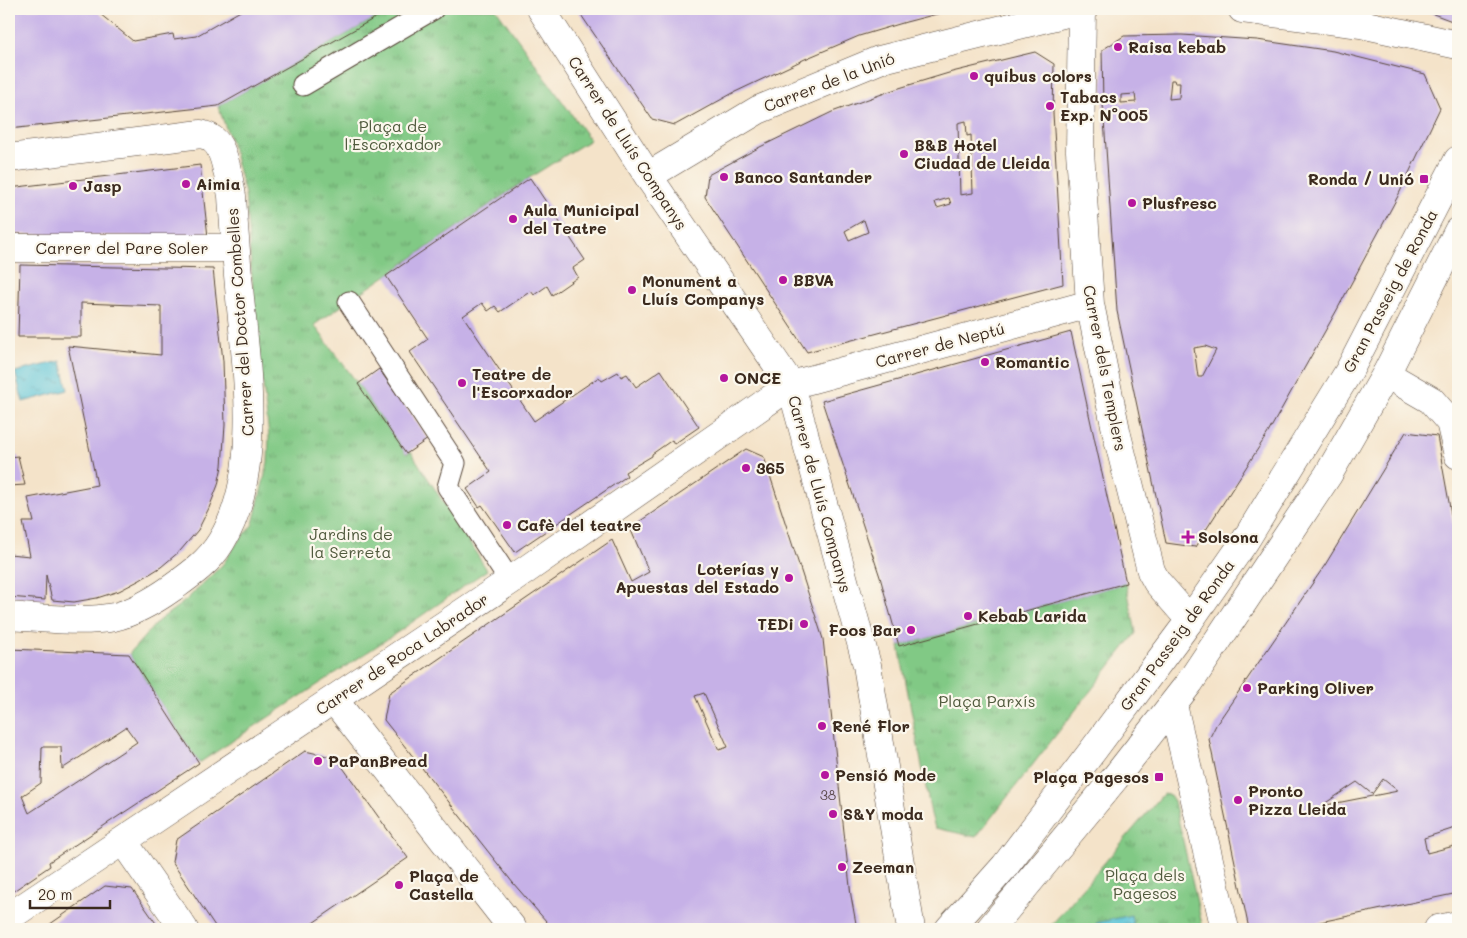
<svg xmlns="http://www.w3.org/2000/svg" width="1467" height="938" font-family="Mali,sans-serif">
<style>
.grass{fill:url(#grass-tufts);stroke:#5e7a52}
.water{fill:url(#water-ripples);stroke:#4b777a}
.building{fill:#c6b1e7;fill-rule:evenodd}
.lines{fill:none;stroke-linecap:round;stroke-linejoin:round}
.pedestrian-casing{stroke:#574638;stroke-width:23}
.minor-casing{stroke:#574638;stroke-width:29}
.primary-casing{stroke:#574638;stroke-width:29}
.pedestrian{stroke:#fff;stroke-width:21}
.minor{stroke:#fff;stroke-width:28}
.primary{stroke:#fff;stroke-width:28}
.poi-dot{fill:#b5179e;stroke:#fbf7ec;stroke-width:2}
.labels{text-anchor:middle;stroke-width:4.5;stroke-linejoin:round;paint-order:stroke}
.number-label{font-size:14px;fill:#5e4c50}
.poi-label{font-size:16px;font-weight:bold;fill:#3b2a1e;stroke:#fbf7ec;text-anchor:start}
.street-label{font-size:16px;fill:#3b2a1e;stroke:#fbf7ec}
.park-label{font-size:16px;fill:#505a3d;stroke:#fbf7ec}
</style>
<defs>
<pattern id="grass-tufts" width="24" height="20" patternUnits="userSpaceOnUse" patternTransform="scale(1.25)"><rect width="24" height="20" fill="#81c985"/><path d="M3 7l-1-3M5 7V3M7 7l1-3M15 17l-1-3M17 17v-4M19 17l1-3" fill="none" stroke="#6ba36c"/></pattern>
<pattern id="water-ripples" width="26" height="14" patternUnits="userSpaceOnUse" patternTransform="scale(1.25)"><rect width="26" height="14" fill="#5bc4d7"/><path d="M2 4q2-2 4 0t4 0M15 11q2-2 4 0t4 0" fill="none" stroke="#4c9fae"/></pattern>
</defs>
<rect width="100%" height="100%" fill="#fbf7ec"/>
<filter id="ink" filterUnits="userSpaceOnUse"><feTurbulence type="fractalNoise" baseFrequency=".02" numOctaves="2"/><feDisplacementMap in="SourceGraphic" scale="10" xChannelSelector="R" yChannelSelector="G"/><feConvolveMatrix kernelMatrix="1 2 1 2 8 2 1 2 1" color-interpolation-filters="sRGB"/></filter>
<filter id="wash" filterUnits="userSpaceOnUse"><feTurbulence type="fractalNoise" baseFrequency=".0096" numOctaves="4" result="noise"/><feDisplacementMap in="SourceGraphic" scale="20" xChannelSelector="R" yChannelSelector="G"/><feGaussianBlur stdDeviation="1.12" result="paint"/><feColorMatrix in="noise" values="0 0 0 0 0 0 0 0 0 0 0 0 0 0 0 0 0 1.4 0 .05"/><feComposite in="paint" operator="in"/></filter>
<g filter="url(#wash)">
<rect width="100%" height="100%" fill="#f4e3c9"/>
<path class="grass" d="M391 9H496L590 140 529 178 314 325 358 384 406 454 411 452 487 570 401 630 199 763 129 654 158 621 185 601 223 564 237 543 253 524 268 462 269 436 256 325 245 194 232 145 218 106Z
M1126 583 1136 633 976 837 935 828 931 814 899 646Z
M1163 794 1170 795 1174 801 1203 929H1048Z"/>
<path class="water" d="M61 361 68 390 23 402 15 372Z
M1131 915 1134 929H1097L1096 923Z"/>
<g id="blocks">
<path class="building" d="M9 9H94L133 41 173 34 174 39 196 36 244 9H391L218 106 9 129Z
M577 9H956L906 22 859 36 805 59 733 93 675 125 652 119Z
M1420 9H1458V18L1452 21Z
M1182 35 1257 40 1333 51 1425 74 1440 108 1398 196 1338 308 1268 433 1195 547 1166 543 1117 311 1103 104 1102 50 1124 36ZM1171 80H1174L1175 83H1180L1179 98 1169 99ZM1135 94 1136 102 1121 103V95ZM1205 346 1216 350 1202 377H1198L1194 348Z
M1035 52 1054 64 1053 113 1063 284 807 352 705 197 708 175 760 147 832 112 896 89 952 72ZM966 121 967 136 971 135 973 193 960 195 958 123ZM949 198 951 204 937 208 935 202ZM864 220 868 232 849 240 845 231Z
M200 165 208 237 9 234V188Z
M530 178 585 260 573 268 578 277 552 295 547 286 534 295 531 291 500 312 495 306 488 311 482 303 463 316 534 421 599 377 602 381 618 372 621 377 627 374 636 387 661 370 699 427 674 444 672 440 652 454V456L625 472 627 476 515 552 482 505 479 507 467 489 491 472 410 352 428 339 386 276Z
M20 265 213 269 223 361 225 425 222 466 218 485 209 508 198 530 180 551 161 567 140 580 119 591 97 598 74 602 52 600 46 575 45 600 9 597V554L30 556 23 522H34L28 498 97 485 68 346 161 355V306L81 303V337H18Z
M1071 332 1126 583 899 646 880 577 822 401Z
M379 369 428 439 406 454 358 384Z
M1406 432 1437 436 1458 552V827L1424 838 1427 853 1458 845V893L1287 929H1249L1209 739 1216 725 1325 565ZM1383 779 1398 791 1321 806 1357 782 1372 794Z
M746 449 764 457 823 639 851 896 857 929H553L513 883 384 720 389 693 612 540 631 582 649 572 630 528ZM704 693 728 747 719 750 695 696Z
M18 456 25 485 9 486V457Z
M9 649 129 654 199 763 49 862 50 866 9 894ZM126 727 137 742 29 813 22 796 41 783 42 747H61L62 769Z
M305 751 336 758 408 858 304 929H217L172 862 176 840Z
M105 886 132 889 160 929H43Z"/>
</g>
</g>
<g filter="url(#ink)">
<use href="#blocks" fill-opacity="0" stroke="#574638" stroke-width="1"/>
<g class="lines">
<g class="pedestrian-casing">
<path id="pedestrian" d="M303 85 433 9
M349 302 455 463 448 487 510 581"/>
</g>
<g class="minor-casing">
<path id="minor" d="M541 9 648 176 791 385 867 665 911 929
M1082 9 1080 151 1090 304 1117 435 1151 571 1157 582 1190 620
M1242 9 1361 24 1458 45
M9 158 201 134C204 135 209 136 212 139 225 147 229 181 232 196 234 230 237 264 240 298 247 372 262 476 221 542 209 562 190 575 172 588 155 600 135 612 114 617 85 623 39 618 9 616
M648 176 758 110 879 60 1083 9
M9 248H235
M1386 374 1431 400 1450 422 1458 455
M334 700 513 929
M1173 705 1225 929
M123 841 184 929
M9 917 510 581 791 385 1090 304
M1438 929 1458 925"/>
</g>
<g class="primary-casing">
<path id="primary" d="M949 929 1005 866 1094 749 1190 620 1245 541 1349 371 1458 160
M990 929 1115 778 1190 682 1328 475 1386 374 1458 231"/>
</g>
<use href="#pedestrian" class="pedestrian"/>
<use href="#minor" class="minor"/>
<use href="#primary" class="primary"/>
</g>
</g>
<g class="poi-dot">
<circle cx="1118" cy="47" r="5"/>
<circle cx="974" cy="76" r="5"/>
<circle cx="1050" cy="106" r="5"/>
<circle cx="904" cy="154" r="5"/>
<circle cx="724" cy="177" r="5"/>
<rect x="1419" y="174" width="10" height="10" rx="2.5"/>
<circle cx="186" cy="184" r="5"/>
<circle cx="73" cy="186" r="5"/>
<circle cx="1132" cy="203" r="5"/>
<circle cx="513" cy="219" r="5"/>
<circle cx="783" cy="280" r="5"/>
<circle cx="632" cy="290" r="5"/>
<circle cx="985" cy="362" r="5"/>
<circle cx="724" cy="378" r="5"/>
<circle cx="462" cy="383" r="5"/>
<circle cx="746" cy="468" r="5"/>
<circle cx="507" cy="525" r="5"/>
<path d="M1185.5 529.5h5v5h5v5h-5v5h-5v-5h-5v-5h5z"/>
<circle cx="789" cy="578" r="5"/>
<circle cx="968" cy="616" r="5"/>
<circle cx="804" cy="624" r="5"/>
<circle cx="911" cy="630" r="5"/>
<circle cx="1247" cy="688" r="5"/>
<circle cx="822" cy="726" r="5"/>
<circle cx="318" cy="761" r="5"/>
<circle cx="825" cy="775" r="5"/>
<rect x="1154" y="772" width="10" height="10" rx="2.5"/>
<circle cx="1238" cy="800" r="5"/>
<circle cx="833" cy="814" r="5"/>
<circle cx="842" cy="867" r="5"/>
<circle cx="399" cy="885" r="5"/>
</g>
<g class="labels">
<g class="number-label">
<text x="828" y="800">38</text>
</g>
<g class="poi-label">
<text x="1128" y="53">Raisa kebab</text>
<text x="984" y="82">quibus colors</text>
<text x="1060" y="103">Tabacs<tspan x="1060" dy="18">Exp. N°005</tspan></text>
<text x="914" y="151">B&amp;B Hotel<tspan x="914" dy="18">Ciudad de Lleida</tspan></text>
<text x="734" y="183">Banco Santander</text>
<text x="1414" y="185" text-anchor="end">Ronda / Unió</text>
<text x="196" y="190">Aimia</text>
<text x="83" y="192">Jasp</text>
<text x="1142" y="209">Plusfresc</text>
<text x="523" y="216">Aula Municipal<tspan x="523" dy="18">del Teatre</tspan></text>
<text x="793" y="286">BBVA</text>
<text x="642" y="287">Monument a<tspan x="642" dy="18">Lluís Companys</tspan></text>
<text x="995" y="368">Romantic</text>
<text x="472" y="380">Teatre de<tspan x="472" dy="18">l'Escorxador</tspan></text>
<text x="734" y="384">ONCE</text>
<text x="756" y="474">365</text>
<text x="517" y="531">Cafè del teatre</text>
<text x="1198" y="543">Solsona</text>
<text x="779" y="575" text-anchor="end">Loterías y<tspan x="779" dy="18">Apuestas del Estado</tspan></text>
<text x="978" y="622">Kebab Larida</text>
<text x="794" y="630" text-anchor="end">TEDi</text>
<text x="901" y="636" text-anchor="end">Foos Bar</text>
<text x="1257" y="694">Parking Oliver</text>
<text x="832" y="732">René Flor</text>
<text x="328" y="767">PaPanBread</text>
<text x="835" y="781">Pensió Mode</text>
<text x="1149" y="783" text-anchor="end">Plaça Pagesos</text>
<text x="1248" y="797">Pronto<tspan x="1248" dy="18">Pizza Lleida</tspan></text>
<text x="843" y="820">S&amp;Y moda</text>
<text x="852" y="873">Zeeman</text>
<text x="409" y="882">Plaça de<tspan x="409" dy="18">Castella</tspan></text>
</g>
<g class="street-label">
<text transform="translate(829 82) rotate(-21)" y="6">Carrer de la Unió</text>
<text transform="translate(628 143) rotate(57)" y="6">Carrer de Lluís Companys</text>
<text x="122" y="254">Carrer del Pare Soler</text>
<text transform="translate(1390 291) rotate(-62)" y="6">Gran Passeig de Ronda</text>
<text transform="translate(240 322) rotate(-94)" y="6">Carrer del Doctor Combelles</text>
<text transform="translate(940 345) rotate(-15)" y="6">Carrer de Neptú</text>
<text transform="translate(1105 368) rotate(79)" y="6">Carrer dels Templers</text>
<text transform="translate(820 494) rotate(75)" y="6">Carrer de Lluís Companys</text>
<text transform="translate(1177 635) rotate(-54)" y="6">Gran Passeig de Ronda</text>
<text transform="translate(402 654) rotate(-34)" y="6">Carrer de Roca Labrador</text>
</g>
<g class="park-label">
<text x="393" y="132">Plaça de<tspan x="393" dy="18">l'Escorxador</tspan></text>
<text x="351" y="540">Jardins de<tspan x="351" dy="18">la Serreta</tspan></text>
<text x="987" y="707">Plaça Parxís</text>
<text x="1145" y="881">Plaça dels<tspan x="1145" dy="18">Pagesos</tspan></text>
</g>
</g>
<rect width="1467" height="938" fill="none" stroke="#fbf7ec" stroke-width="30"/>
<path d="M30 900v8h80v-8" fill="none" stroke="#3b2a1e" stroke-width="2.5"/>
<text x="38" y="900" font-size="15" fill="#3b2a1e" stroke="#fbf7ec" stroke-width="4" paint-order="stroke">20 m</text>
</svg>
